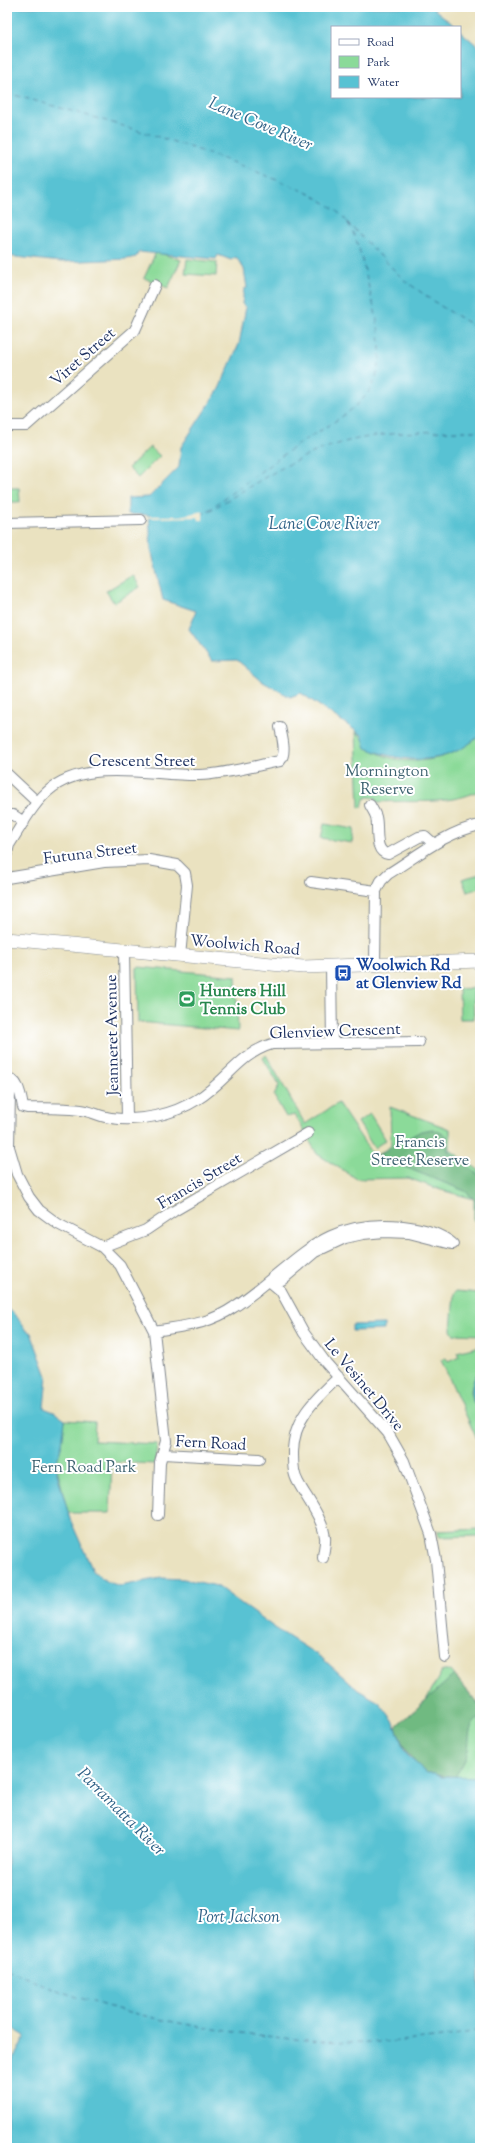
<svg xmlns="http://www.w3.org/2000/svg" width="487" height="2155" font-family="'Sorts Mill Goudy',serif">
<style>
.green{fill:#8bda99;stroke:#53847c}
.forest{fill:#70ba81;stroke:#467470}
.water{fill:#58c2d3;stroke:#3a7898}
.pier{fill:#eae2c0}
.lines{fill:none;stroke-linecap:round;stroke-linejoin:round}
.ferry{stroke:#306287;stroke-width:1;stroke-dasharray:5 4;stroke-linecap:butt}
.minor-casing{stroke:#82888f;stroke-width:12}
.tertiary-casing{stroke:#82888f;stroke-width:14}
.minor{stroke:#fff;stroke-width:10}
.tertiary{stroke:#fff;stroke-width:13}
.labels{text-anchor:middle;stroke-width:4;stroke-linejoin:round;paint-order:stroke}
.street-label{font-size:16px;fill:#1b2f5e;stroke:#fff}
.park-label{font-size:16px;fill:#3d6270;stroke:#fff}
.transit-label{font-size:16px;font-weight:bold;fill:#164399;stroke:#fff;text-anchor:start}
.leisure-label{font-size:16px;font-weight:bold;fill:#27864d;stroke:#fff;text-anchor:start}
.water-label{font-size:17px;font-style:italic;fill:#306287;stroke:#fff}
</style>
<rect width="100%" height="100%" fill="#fff"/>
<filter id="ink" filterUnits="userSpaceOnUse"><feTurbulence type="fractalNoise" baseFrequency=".025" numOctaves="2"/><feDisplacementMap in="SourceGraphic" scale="8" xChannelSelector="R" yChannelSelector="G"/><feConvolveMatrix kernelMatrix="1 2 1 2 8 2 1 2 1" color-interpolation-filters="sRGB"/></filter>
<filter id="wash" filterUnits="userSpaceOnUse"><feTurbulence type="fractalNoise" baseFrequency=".012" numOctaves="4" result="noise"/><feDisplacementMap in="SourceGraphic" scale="16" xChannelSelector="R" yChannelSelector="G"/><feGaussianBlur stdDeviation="0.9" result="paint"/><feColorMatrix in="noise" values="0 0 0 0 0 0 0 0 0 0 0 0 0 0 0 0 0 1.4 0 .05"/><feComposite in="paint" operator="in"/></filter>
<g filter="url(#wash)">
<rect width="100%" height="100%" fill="#eae2c0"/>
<path class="green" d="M156 252 181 260 168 288 144 278Z
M187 259 217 262 216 276 185 274Z
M150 447 160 456 138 478 128 468Z
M7 488H19L20 502H7Z
M133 575 140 587 114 603 106 591Z
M356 732C363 736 366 746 372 750 407 770 452 761 480 735V790C451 806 410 800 378 802L376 798 368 797 364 799 362 807 359 808Z
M324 824 354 829 352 843 321 838Z
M480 874V888L467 892 462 879Z
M138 967 236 976 238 1031 138 1022 137 968Z
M473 988 474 1019H460L459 989Z
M266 1055 305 1124 338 1103 374 1157 391 1146 390 1107 450 1129V1150L480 1171V1225L474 1221V1199L441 1190 408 1178 357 1179 317 1154 295 1115 286 1117 274 1096 279 1085 263 1058Z
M370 1114 386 1140 374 1148 358 1122Z
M456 1291 480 1293V1335L453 1334 451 1330 454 1294Z
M480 1346V1370L473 1381 471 1391 473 1401 480 1416V1446L441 1360 446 1358 448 1362 459 1357 457 1352Z
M65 1420 95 1422 94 1441 157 1444 155 1464 112 1462 110 1513H68L56 1464 62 1444Z
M480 1529V1536L439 1537 437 1531Z
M442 1671H451L480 1706V1777L441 1776 435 1773H427L400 1739 396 1727 426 1700Z"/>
<path class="forest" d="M433 1129 447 1136 448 1151 480 1176V1223L476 1218V1201L465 1191 377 1156 421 1131Z
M454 1675 480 1706V1718C465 1727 471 1740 467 1754 465 1762 459 1770 455 1777 445 1776 437 1773 427 1773 410 1760 403 1747 396 1727Z"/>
<path class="water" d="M7 7H432L456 27H332V97H460V31L480 48V735C447 766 406 764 366 748L362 735 301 693 290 697 263 682 237 660 212 661 189 629 196 611 163 600 151 549 149 515 128 514V498L149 497 179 467 181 447 219 389 239 344 246 307 242 304 244 289 247 288 244 269 236 257 231 260 218 255 216 259 139 252 136 257 127 259 61 262 7 256Z
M7 1307 19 1319 25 1329 31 1333 47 1376 44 1408 54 1412 65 1420 62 1444 56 1464 57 1473 70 1519 93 1571 107 1582 121 1586 161 1578 184 1579 217 1586 275 1628 322 1658 358 1690 379 1702 393 1720 404 1749 409 1757 427 1773H435L441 1776 480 1777V2148H7V2072L25 2036 7 2025Z
M384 1324V1330L352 1331V1325Z
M480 1370V1416C472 1400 467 1386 480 1370Z"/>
<path class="pier" d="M203 511V520H199L198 517 149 518V516H181Z"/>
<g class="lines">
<path class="ferry" d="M7 93C93 117 179 140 262 174 289 185 323 196 344 218 360 236 366 280 373 303 380 330 386 366 369 391 354 414 317 431 294 447 264 469 233 492 203 514
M347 222 404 280 439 305 480 330
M209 511C254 485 301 451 353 440 394 431 438 431 480 431
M7 1968C25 1976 42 1984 60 1991 112 2010 167 2022 221 2030 307 2043 395 2049 480 2030"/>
</g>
</g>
<g filter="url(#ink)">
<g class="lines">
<g class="minor-casing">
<path id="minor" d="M7 426H26L135 330 155 285
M7 523 141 520
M7 774 37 802
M370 805C372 809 375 813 376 817 379 828 373 852 388 854L419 837 425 836 434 844
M7 815H13L24 822
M7 853 9 845C22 825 34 801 53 787 92 759 154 776 199 775 226 774 254 766 280 761 287 753 282 737 280 727
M7 878 104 862 149 860 177 865 185 873 187 885 180 956
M311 882 376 891
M124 951 127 1118
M375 964 376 891 381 881 388 874C417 856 446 832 480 825
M331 966 332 1043
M7 1078C19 1079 21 1097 23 1107L27 1108C45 1108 63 1108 81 1110 91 1111 101 1117 111 1118 140 1122 173 1115 198 1099 227 1081 239 1054 272 1044L419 1042
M7 1083 10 1091 9 1147 17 1174 29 1197 39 1210 58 1224 102 1247 120 1265 154 1331 166 1441 160 1462 158 1515
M102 1247 146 1230 174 1211 308 1133
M269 1281 281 1291 304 1333 326 1363 388 1433 404 1461 431 1534 436 1560 445 1657
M269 1281 282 1280 315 1252 345 1238 363 1234 384 1232 409 1233 452 1244
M154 1331C183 1326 208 1325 234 1307 295 1267 319 1217 403 1226 421 1228 439 1232 453 1244
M163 1454 259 1459
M323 1558C323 1552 326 1543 325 1537 322 1517 307 1499 298 1482 293 1474 293 1464 293 1455 292 1420 315 1399 339 1377"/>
</g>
<g class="tertiary-casing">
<path id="tertiary" d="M7 939 303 967 480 961"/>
</g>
<use href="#minor" class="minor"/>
<use href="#tertiary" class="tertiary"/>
</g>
</g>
<defs>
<g id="bus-square" transform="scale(0.9)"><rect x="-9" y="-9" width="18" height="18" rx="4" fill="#1a4fb4" stroke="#fff"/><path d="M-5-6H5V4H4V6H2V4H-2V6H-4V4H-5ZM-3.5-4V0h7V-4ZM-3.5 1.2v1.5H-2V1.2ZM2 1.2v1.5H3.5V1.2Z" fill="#fff"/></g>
<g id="stadium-square" transform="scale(0.9)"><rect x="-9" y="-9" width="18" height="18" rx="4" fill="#2e9e5b" stroke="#fff"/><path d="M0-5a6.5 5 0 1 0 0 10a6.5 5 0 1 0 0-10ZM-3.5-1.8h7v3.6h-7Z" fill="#fff"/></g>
</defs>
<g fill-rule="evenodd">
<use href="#bus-square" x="343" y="973"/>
<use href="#stadium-square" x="187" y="999"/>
</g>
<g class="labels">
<g class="street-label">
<text transform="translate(82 356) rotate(-41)" y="6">Viret Street</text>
<text x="142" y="766">Crescent Street</text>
<text transform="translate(90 852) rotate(-7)" y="6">Futuna Street</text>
<text transform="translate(245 944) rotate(5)" y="6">Woolwich Road</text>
<text transform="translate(335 1030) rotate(-2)" y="6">Glenview Crescent</text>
<text transform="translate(111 1035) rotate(-91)" y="6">Jeanneret Avenue</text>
<text transform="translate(199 1180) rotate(-31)" y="6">Francis Street</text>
<text transform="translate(365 1384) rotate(50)" y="6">Le Vesinet Drive</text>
<text transform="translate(211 1442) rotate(3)" y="6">Fern Road</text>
</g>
<g class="park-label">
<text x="387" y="776">Mornington<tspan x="387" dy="18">Reserve</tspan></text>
<text x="420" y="1147">Francis<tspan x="420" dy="18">Street Reserve</tspan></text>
<text x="84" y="1472">Fern Road Park</text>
</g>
<g class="transit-label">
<text x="356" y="970">Woolwich Rd<tspan x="356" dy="18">at Glenview Rd</tspan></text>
</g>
<g class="leisure-label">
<text x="200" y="996">Hunters Hill<tspan x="200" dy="18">Tennis Club</tspan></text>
</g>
<g class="water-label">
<text transform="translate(261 123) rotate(23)" y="6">Lane Cove River</text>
<text x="324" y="529">Lane Cove River</text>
<text transform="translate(122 1811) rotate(45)" y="6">Parramatta River</text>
<text x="239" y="1922">Port Jackson</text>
</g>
</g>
<rect width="487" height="2155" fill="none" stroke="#fff" stroke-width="24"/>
<rect x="331" y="26" width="130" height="72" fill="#ffffff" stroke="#a4acbf"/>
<rect x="339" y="39" width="20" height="6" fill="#ffffff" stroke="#a4acbf"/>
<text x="367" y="46" font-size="12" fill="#1b2f5e">Road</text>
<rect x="339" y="56" width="20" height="12" fill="#8bda99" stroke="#a4acbf"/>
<text x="367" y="66" font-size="12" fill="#1b2f5e">Park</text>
<rect x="339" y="76" width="20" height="12" fill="#58c2d3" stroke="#a4acbf"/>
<text x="367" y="86" font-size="12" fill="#1b2f5e">Water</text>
</svg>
